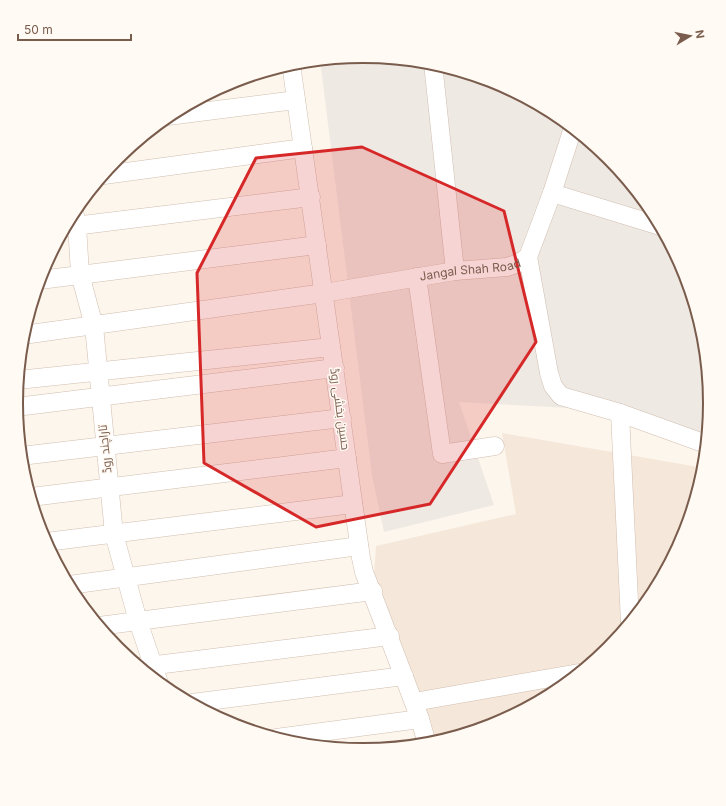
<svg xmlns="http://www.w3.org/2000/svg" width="726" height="806" font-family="Inter,Cairo,sans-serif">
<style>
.residential{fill:#f5e8da}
.industrial{fill:#efe9e4}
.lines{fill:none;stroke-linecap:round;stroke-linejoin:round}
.minor-casing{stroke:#d1beb0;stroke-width:19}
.minor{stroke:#fff;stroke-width:18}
.marked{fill:#d62828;fill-opacity:0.2;stroke:#d62828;stroke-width:3;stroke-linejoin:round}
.labels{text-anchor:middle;stroke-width:3;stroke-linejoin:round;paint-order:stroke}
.street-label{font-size:12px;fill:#7a5c4d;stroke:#fffaf3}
.rim{fill:none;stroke:#7a5c4d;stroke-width:2}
</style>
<rect width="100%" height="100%" fill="#fdf6ec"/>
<path class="residential" d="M502 433 704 468 703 471 683 536 651 596 608 649 556 692 496 724 430 743 417 745 373 591 376 546 516 514Z"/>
<path class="industrial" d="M363 56 431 63 496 83 556 115 609 158 652 210 684 270 703 336 710 403 706 444 570 408 459 402 494 505 384 532 372 475 320 60Z"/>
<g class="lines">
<g class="minor-casing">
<g id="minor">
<path d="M433 63 455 271"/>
<path d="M291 64 361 558 364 572 420 719 427 744"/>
<path d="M168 116 296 100"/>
<path d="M104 175 303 148"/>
<path d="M552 193 660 226"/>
<path d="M74 211 77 225 80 274 94 326 114 534 138 621 159 683"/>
<path d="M66 227 311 197"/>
<path d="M528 257 549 373 553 386 561 396 620 413 706 444"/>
<path d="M417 277 442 454 495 446"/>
<path d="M40 280 317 245"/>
<path id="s1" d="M23 335 324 293 455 271 507 267 519 263 528 257 552 193 573 128"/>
<path d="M18 380 331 347"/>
<path d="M16 407 335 368"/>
<path d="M620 413 630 622"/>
<path d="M21 456 342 418"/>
<path d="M31 497 347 458"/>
<path d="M46 542 353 504"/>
<path d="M69 585 359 546"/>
<path d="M99 626 373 591"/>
<path d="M140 667 390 636"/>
<path d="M414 702 579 673"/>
<path d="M192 703 404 676"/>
<path d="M276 738 420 719"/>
</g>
</g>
<use href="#minor" class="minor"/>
</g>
<path class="marked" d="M362 147 504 211 536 342 430 504 316 527 204 463 197 273 256 158Z"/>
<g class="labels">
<g class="street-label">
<text dy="4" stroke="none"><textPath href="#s1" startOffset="452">Jangal Shah Road</textPath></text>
<text transform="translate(340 409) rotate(82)" y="4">حسین بخشی روڈ</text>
<text transform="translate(105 449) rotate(-96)" y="4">تاراچند روڈ</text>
</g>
</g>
<path d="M0 0H726V806H0ZM23 403a340 340 0 1 1 680 0a340 340 0 1 1-680 0Z" fill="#fffaf3" fill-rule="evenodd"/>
<path class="rim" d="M23 403a340 340 0 1 1 680 0a340 340 0 1 1-680 0Z"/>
<g transform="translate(690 36) rotate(80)" stroke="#fffaf3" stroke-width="3" paint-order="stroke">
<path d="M0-3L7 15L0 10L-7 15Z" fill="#7a5c4d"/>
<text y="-6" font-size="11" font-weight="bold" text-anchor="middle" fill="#7a5c4d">N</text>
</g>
<path d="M18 34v6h113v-6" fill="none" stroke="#7a5c4d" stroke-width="2"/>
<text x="24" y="34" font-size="12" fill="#7a5c4d" stroke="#fffaf3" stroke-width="3" paint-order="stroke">50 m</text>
</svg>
